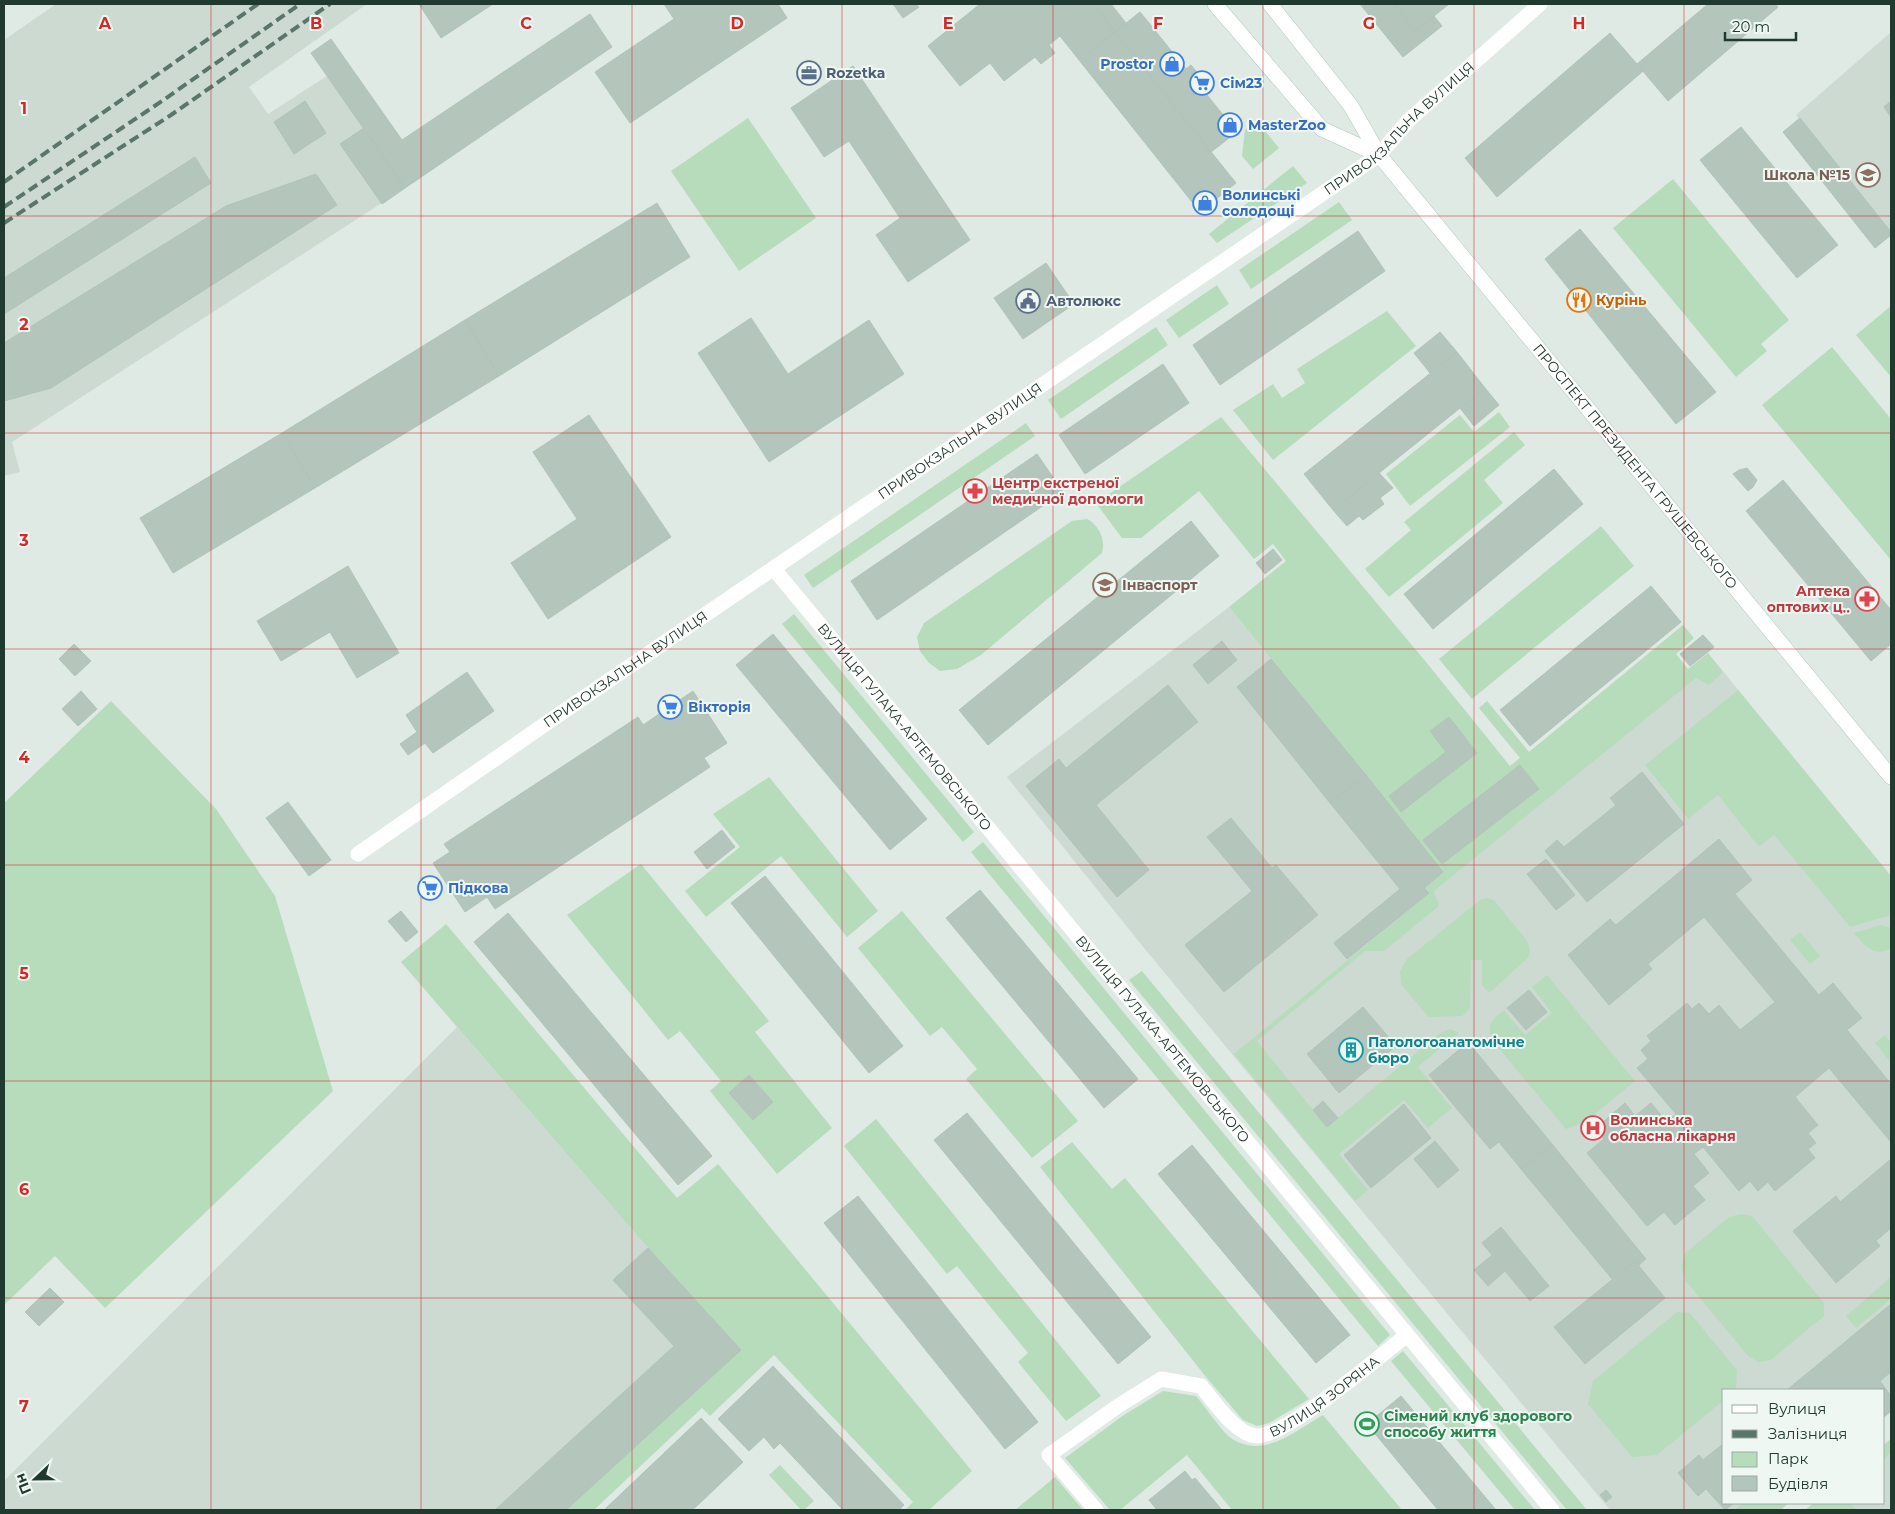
<svg xmlns="http://www.w3.org/2000/svg" width="1895" height="1514" font-family="Montserrat,sans-serif">
<style>
.built{fill:#cddad2}
.green{fill:#b7dcbb}
.building{fill:#b4c5bc;stroke:#b1c4b9}
.lines{fill:none;stroke-linecap:round;stroke-linejoin:round}
.secondary-casing{stroke:#b2cabe;stroke-width:16}
.street{stroke:#fff;stroke-width:15}
.secondary{stroke:#fff;stroke-width:15}
.rail{stroke:#5a766a;stroke-width:4;stroke-dasharray:10 5;stroke-linecap:butt}
.grid{fill:none;stroke:#d62828;stroke-width:1;stroke-opacity:0.55}
.labels{text-anchor:middle;stroke-width:4;stroke-linejoin:round;paint-order:stroke}
.shop-label{font-size:14px;font-weight:bold;fill:#366cbe;stroke:#eff7f2;text-anchor:start}
.service-label{font-size:14px;font-weight:bold;fill:#4e5e75;stroke:#eff7f2;text-anchor:start}
.street-label{font-size:14px;fill:#203a2f;stroke:#eff7f2}
.education-label{font-size:14px;font-weight:bold;fill:#785e54;stroke:#eff7f2;text-anchor:end}
.food-label{font-size:14px;font-weight:bold;fill:#c56008;stroke:#eff7f2;text-anchor:start}
.health-label{font-size:14px;font-weight:bold;fill:#be3a42;stroke:#eff7f2;text-anchor:start}
.culture-label{font-size:14px;font-weight:bold;fill:#0d838f;stroke:#eff7f2;text-anchor:start}
.leisure-label{font-size:14px;font-weight:bold;fill:#27864d;stroke:#eff7f2;text-anchor:start}
.grid-label{font-size:16px;text-anchor:middle;font-weight:bold;fill:#d62828;stroke:#eff7f2;stroke-width:4;stroke-linejoin:round;paint-order:stroke}
</style>
<rect width="100%" height="100%" fill="#deeae3"/>
<path class="built" d="M56 4H367L249 87 268 114 327 76 405 188 12 442 20 472 4 476V40Z
M1891 32V232L1796 115Z
M1229 607 1443 872 1708 653 1891 876V1411L1884 1417V1390H1724V1503H1789L1780 1510H1610L1144 948 1007 777Z
M457 1027 648 1248 741 1350 566 1510H4V1481Z
M1891 1439V1510H1805L1814 1503H1884V1445Z"/>
<path class="green" d="M748 118 816 218 739 271 671 171Z
M1257 121 1279 148 1253 169 1242 156 1245 130Z
M1293 166 1307 183 1217 243 1209 234Z
M1673 179 1789 320 1761 344 1767 351 1736 377 1613 228Z
M1339 202 1352 220 1251 289 1239 270Z
M1217 285 1229 304 1179 338 1166 320Z
M1891 306V377L1856 335Z
M1387 311 1416 346 1273 460 1233 410 1273 384 1282 398 1305 383 1297 369Z
M1156 327 1168 345 1061 419 1048 400Z
M1832 347 1891 419V560L1762 405Z
M1499 412 1510 427 1410 506 1386 474 1460 415 1474 432Z
M1221 417 1426 662 1510 766 1520 758 1479 708 1487 701 1529 752 1683 625 1694 638 1676 654 1688 669 1708 653 1723 672 1709 685 1696 678 1434 891 1439 906 1384 951H1365L1257 1041 1327 1127 1439 1034 1450 1029 1459 1033 1418 1067 1452 1108 1428 1128 1404 1100 1339 1154 1368 1190 1355 1201 1234 1054 1428 894 1424 888 1443 872 1229 607 1286 561 1273 544 1254 559 1199 491 1141 538H1122L1096 503Z
M1026 423 1035 436 813 588 804 575Z
M1514 432 1525 445 1484 480 1503 503 1389 597 1365 569 1411 530 1404 522Z
M1087 519C1099 525 1106 540 1102 553L981 655 957 669 940 671 929 663 920 651 917 637 924 623 1072 521Z
M1601 526 1634 566 1472 699 1439 659Z
M794 614 974 832 963 842 782 624Z
M1738 690 1891 876V915L1850 927 1774 835 1759 847 1718 795 1688 819 1645 765Z
M111 701 216 809 275 896 333 1091 105 1308 55 1256 4 1305V803Z
M769 777 878 911 847 937 781 856 706 917 685 891 740 847 713 814Z
M983 842 1390 1335 1378 1346 971 852Z
M641 864 769 1021 755 1032 832 1128 777 1174 710 1091 721 1081 680 1031 668 1040 567 915Z
M1487 898 1494 900 1528 942 1530 951 1528 958 1489 993 1482 985V960H1471L1470 1008 1462 1016 1428 1017 1401 984 1400 971 1407 959 1480 900Z
M902 911 1078 1121 1032 1158 966 1079 977 1069 942 1027 930 1036 858 948Z
M446 924 677 1198 718 1164 972 1471 929 1510H905L913 1502 774 1355 710 1416 702 1408 594 1510H566L741 1350 648 1248 401 962Z
M1881 925 1891 928V948C1875 959 1864 945 1854 933Z
M1800 932 1820 956 1810 964 1790 940Z
M1142 971 1587 1510H1567L1129 980Z
M1547 975 1635 1081 1584 1123 1566 1129 1492 1040C1486 1023 1492 1020 1504 1010L1525 1035 1552 1013 1532 987Z
M1885 1035 1891 1043V1063L1875 1043Z
M876 1119 1101 1396 1066 1421 1018 1362 1028 1353 957 1266 947 1274 844 1146Z
M1072 1142 1112 1189 1125 1178 1309 1399 1269 1423 1257 1426 1243 1420 1206 1377 1040 1167Z
M1741 1214 1752 1216 1824 1303V1316L1771 1360 1759 1362 1749 1357 1685 1280 1682 1267 1684 1254 1729 1217Z
M1891 1277V1299L1856 1328 1846 1316Z
M1677 1312 1690 1313 1737 1370 1736 1390H1724V1400L1657 1455 1632 1457 1588 1404 1593 1381Z
M1403 1351 1535 1510H1515L1391 1361Z
M1163 1391 1196 1396C1204 1405 1222 1432 1231 1438 1263 1460 1295 1431 1323 1415L1402 1510H1232L1187 1455 1120 1510H1110L1065 1458 1124 1415Z
M1891 1439V1453L1884 1459V1445Z
M780 1465 814 1501 804 1510H801L769 1475Z
M1055 1477 1083 1510H1015Z
M1744 1503H1789L1780 1510H1734Z
M1814 1503H1850L1857 1510H1805Z"/>
<path class="building" d="M419 4H493L441 38Z
M664 4H778L787 18 630 123 595 72 674 19Z
M893 4H916L919 7 903 18Z
M980 4H1093L1115 32 1079 60 1060 36 1049 45 1055 53 1041 64 1035 57 1004 81 990 63 960 86 928 46Z
M1093 4H1111L1126 23 1115 32Z
M1360 4H1394L1415 31 1434 16 1442 26 1403 57Z
M1394 4H1449L1415 31Z
M1708 4H1775L1778 7 1668 101 1637 64Z
M1140 12 1186 69 1191 65 1212 91 1207 95 1237 132 1211 152 1115 32Z
M590 14 612 47 405 188 311 53 331 39 402 140Z
M1115 32 1236 183 1200 212 1079 60Z
M1610 33 1643 71 1497 197 1465 158Z
M853 66 970 240 908 282 876 235 900 218 849 141 824 157 791 108Z
M305 101 326 133 294 154 274 122Z
M1891 101V117L1884 107Z
M1800 118 1891 232V235L1875 248 1783 132Z
M1741 127 1838 245 1797 278 1700 160Z
M364 128 405 188 382 204 340 144Z
M195 157 211 183 4 314V278Z
M316 174 337 205 51 388 4 401V343L226 206Z
M657 203 690 257 499 376 465 320Z
M1580 229 1716 392 1676 424 1545 259Z
M1358 231 1385 271 1220 385 1193 345Z
M1046 263 1074 304 1023 339 994 298Z
M751 318 788 374 869 320 904 374 769 462 698 353Z
M465 320 499 376 315 488 282 433Z
M1440 332 1457 352 1430 373 1414 353Z
M1457 352 1485 388 1333 510 1304 474Z
M1163 364 1189 403 1085 474 1059 435Z
M1485 388 1499 405 1474 426 1460 408Z
M589 415 671 537 548 619 511 563 577 519 533 452Z
M282 433 315 488 173 573 140 518Z
M1037 454 1063 492 877 620 851 581Z
M1747 468 1757 480 1753 487 1748 491 1733 474 1739 470Z
M1554 469 1583 504 1433 629 1404 594Z
M1379 473 1393 488 1380 498 1384 504 1363 520 1359 516 1347 526 1333 510Z
M1783 480 1891 610V644L1871 661 1746 511Z
M980 483 984 489 970 499 966 493Z
M1191 521 1219 556 988 745 959 710Z
M1273 549 1282 560 1265 574 1256 563Z
M348 566 399 653 357 678 330 632 281 661 257 621Z
M1651 586 1681 622 1530 746 1500 710Z
M773 634 927 819 890 850 736 665Z
M1703 635 1714 647 1690 666 1680 654Z
M1222 641 1237 660 1208 684 1193 665Z
M74 644 91 661 75 676 59 659Z
M1271 659 1366 775 1330 803 1237 687Z
M467 672 494 711 433 753 425 743 408 755 400 744 417 732 406 715Z
M1168 685 1198 722 1096 805 1149 870 1117 897 1026 786 1059 759 1066 768Z
M81 691 97 709 78 726 62 709Z
M693 691 727 743 704 758 710 767 495 909 487 897 465 912 433 863 450 852 444 844 638 717 643 725Z
M1449 717 1477 753 1401 812 1389 796 1446 752 1430 731Z
M1520 765 1539 789 1442 864 1423 840Z
M1642 772 1684 824 1587 902 1545 851 1557 840 1564 847 1616 805 1610 798Z
M1366 775 1443 872 1424 888 1429 893 1347 959 1334 943 1400 889 1330 803Z
M288 802 331 860 309 876 266 818Z
M1231 818 1272 868 1276 865 1318 915 1224 992 1185 945 1252 891 1207 837Z
M722 830 735 847 707 869 694 852Z
M1719 839 1752 880 1735 894 1819 995 1833 983 1862 1018 1847 1030 1891 1084V1142L1829 1068 1795 1097 1818 1125 1808 1133 1816 1143 1808 1149 1815 1158 1775 1191 1768 1182 1758 1191 1750 1181 1739 1191 1703 1147 1694 1154 1709 1173 1693 1186 1705 1200 1675 1225 1664 1212 1647 1226 1587 1153 1604 1139 1595 1129 1625 1103 1635 1116 1651 1103 1667 1122 1676 1114 1637 1068 1648 1059 1641 1050 1651 1041 1647 1036 1687 1003 1692 1009 1699 1003 1709 1014 1719 1005 1740 1030 1775 1002 1704 917 1648 964 1652 969 1609 1005 1568 955 1610 919 1616 925Z
M1546 859 1575 895 1556 910 1527 874Z
M765 876 903 1046 869 1073 731 903Z
M980 890 1138 1079 1104 1108 946 918Z
M401 911 418 932 406 942 388 921Z
M508 913 712 1156 678 1185 474 942Z
M1529 990 1547 1012 1526 1030 1507 1008Z
M1363 1007 1396 1046 1339 1093 1307 1054Z
M1468 1042 1552 1144 1521 1169 1499 1142 1490 1149 1429 1075Z
M749 1075 773 1102 753 1120 729 1093Z
M1323 1101 1338 1118 1327 1127 1313 1110Z
M1404 1104 1431 1138 1371 1188 1344 1155Z
M967 1113 1151 1337 1118 1364 934 1140Z
M1435 1141 1459 1170 1438 1188 1414 1159Z
M1552 1144 1646 1259 1639 1265 1635 1261 1612 1279 1521 1169Z
M1192 1145 1350 1335 1316 1363 1158 1174Z
M1891 1159V1228L1876 1241 1880 1246 1836 1283 1793 1231 1836 1196 1840 1202Z
M858 1196 1038 1422 1005 1449 824 1223Z
M1501 1227 1549 1286 1530 1301 1505 1271 1488 1286 1474 1270 1492 1255 1482 1243Z
M648 1248 741 1350 566 1510H495L674 1346 613 1280Z
M1635 1261 1665 1298 1585 1364 1554 1327Z
M50 1288 64 1302 39 1326 25 1312Z
M1891 1304V1372L1880 1381 1891 1396V1411L1884 1417V1390H1787Z
M773 1366 904 1505 899 1510H843L780 1443 774 1449 764 1437 749 1451 718 1419Z
M1401 1396 1496 1510H1438L1367 1424Z
M701 1418 743 1462 699 1504 692 1510H604Z
M1724 1443V1503H1734L1725 1510 1706 1489 1698 1496 1678 1473 1699 1455 1703 1460Z
M1185 1471 1192 1480 1195 1478 1222 1510H1157L1149 1500Z
M1606 1490 1612 1497 1606 1502 1600 1495Z"/>
<g class="lines">
<g class="secondary-casing">
<g id="secondary">
<path d="M1215 4 1322 129 1379 155"/>
<path id="s4" d="M1270 4 1351 106 1379 155 1891 777"/>
</g>
</g>
<g class="street">
<path id="s1" d="M774 569 1552 1510"/>
<path id="s2" d="M358 854 554 718 1379 155 1409 120 1540 4"/>
<path id="s3" d="M1096 1510 1049 1455 1118 1406 1161 1379 1201 1386C1214 1401 1235 1434 1256 1436 1285 1438 1381 1355 1407 1335"/>
</g>
<use href="#secondary" class="secondary"/>
<path class="rail" d="M4 182 258 4
M4 207 162 101 300 4
M4 223 171 115 330 4"/>
</g>
<path class="grid" d="M211 4V1510M421 4V1510M632 4V1510M842 4V1510M1053 4V1510M1263 4V1510M1474 4V1510M1684 4V1510M4 216H1891M4 433H1891M4 649H1891M4 865H1891M4 1081H1891M4 1298H1891"/>
<defs>
<g id="shop-ring" transform="scale(1.25)"><circle r="9.5" fill="#eff7f2" stroke="#3f7fe0" stroke-width="1.5"/><path d="M-5-2.5h2.3a2.7 3.5 0 0 1 5.4 0H5L5.5 6h-11ZM-1.5-2.5h3a1.5 2.3 0 0 0-3 0Z" fill="#3f7fe0"/></g>
<g id="office-ring" transform="scale(1.25)"><circle r="9.5" fill="#eff7f2" stroke="#5c6f8a" stroke-width="1.5"/><path d="M-6-3h4V-5.5h4V-3h4V5H-6ZM-1-4.5V-3h2v-1.5ZM-6 0V1H6V0Z" fill="#5c6f8a"/></g>
<g id="supermarket-ring" transform="scale(1.25)"><circle r="9.5" fill="#eff7f2" stroke="#3f7fe0" stroke-width="1.5"/><path d="M-6-5.5h2.5l.6 2H6L4.5 2H-2.5L-4.4-4H-6ZM-1.5 3.2a1.3 1.3 0 1 0 .1 0ZM3 3.2a1.3 1.3 0 1 0 .1 0Z" fill="#3f7fe0"/></g>
<g id="school-ring" transform="scale(1.25)"><circle r="9.5" fill="#eff7f2" stroke="#8d6e63" stroke-width="1.5"/><path d="M0-5L7-2L0 1L-7-2ZM-4 1L0 2.5L4 1V4Q0 6-4 4Z" fill="#8d6e63"/></g>
<g id="restaurant-ring" transform="scale(1.25)"><circle r="9.5" fill="#eff7f2" stroke="#e8710a" stroke-width="1.5"/><path d="M-5-6h1v4h1v-4h1v4h1v-4h1v5L-1.5 .5V6h-2V.5L-5-1ZM5-6V6H3V1.5H1.5Q1.5-4 5-6Z" fill="#e8710a"/></g>
<g id="civic-ring" transform="scale(1.25)"><circle r="9.5" fill="#eff7f2" stroke="#5c6f8a" stroke-width="1.5"/><path d="M-.6-6.5H3V-4.5H.6V-3L4-1V1h2V6H-6V1h2V-1L-.6-3ZM-1.2 2.5V6h2.4V2.5Z" fill="#5c6f8a"/></g>
<g id="pharmacy-ring" transform="scale(1.25)"><circle r="9.5" fill="#eff7f2" stroke="#e0444e" stroke-width="1.5"/><path d="M-2-6h4v4h4v4h-4v4h-4v-4h-4v-4h4Z" fill="#e0444e"/></g>
<g id="building-ring" transform="scale(1.25)"><circle r="9.5" fill="#eff7f2" stroke="#0f9aa8" stroke-width="1.5"/><path d="M-4-6H4V6H1V3H-1V6H-4ZM-2.5-4.3h1.7v1.8h-1.7ZM.8-4.3h1.7v1.8H.8ZM-2.5-1h1.7V.8h-1.7ZM.8-1h1.7V.8H.8Z" fill="#0f9aa8"/></g>
<g id="hospital-ring" transform="scale(1.25)"><circle r="9.5" fill="#eff7f2" stroke="#e0444e" stroke-width="1.5"/><path d="M-5-5h3v3.5h4V-5h3V5h-3V1.5h-4V5h-3Z" fill="#e0444e"/></g>
<g id="stadium-ring" transform="scale(1.25)"><circle r="9.5" fill="#eff7f2" stroke="#2e9e5b" stroke-width="1.5"/><path d="M0-5a6.5 5 0 1 0 0 10a6.5 5 0 1 0 0-10ZM-3.5-1.8h7v3.6h-7Z" fill="#2e9e5b"/></g>
</defs>
<g fill-rule="evenodd">
<use href="#shop-ring" x="1172" y="64"/>
<use href="#office-ring" x="809" y="73"/>
<use href="#supermarket-ring" x="1202" y="83"/>
<use href="#shop-ring" x="1230" y="125"/>
<use href="#school-ring" x="1868" y="175"/>
<use href="#shop-ring" x="1205" y="203"/>
<use href="#restaurant-ring" x="1579" y="300"/>
<use href="#civic-ring" x="1028" y="301"/>
<use href="#pharmacy-ring" x="975" y="491"/>
<use href="#school-ring" x="1105" y="585"/>
<use href="#pharmacy-ring" x="1867" y="599"/>
<use href="#supermarket-ring" x="670" y="707"/>
<use href="#supermarket-ring" x="430" y="888"/>
<use href="#building-ring" x="1351" y="1050"/>
<use href="#hospital-ring" x="1593" y="1128"/>
<use href="#stadium-ring" x="1367" y="1424"/>
</g>
<g class="labels">
<g class="shop-label">
<text x="1154" y="69" text-anchor="end">Prostor</text>
<text x="1220" y="88">Сім23</text>
<text x="1248" y="130">MasterZoo</text>
<text x="1222" y="200">Волинські<tspan x="1222" dy="16">солодощі</tspan></text>
<text x="688" y="712">Вікторія</text>
<text x="448" y="893">Підкова</text>
</g>
<g class="service-label">
<text x="826" y="78">Rozetka</text>
<text x="1046" y="306">Автолюкс</text>
</g>
<g class="street-label">
<text dy="5" stroke="none"><textPath href="#s2" startOffset="1270">ПРИВОКЗАЛЬНА ВУЛИЦЯ</textPath></text>
<text dy="5" stroke="none"><textPath href="#s2" startOffset="730">ПРИВОКЗАЛЬНА ВУЛИЦЯ</textPath></text>
<text dy="5" stroke="none"><textPath href="#s4" startOffset="590">ПРОСПЕКТ ПРЕЗИДЕНТА ГРУШЕВСЬКОГО</textPath></text>
<text dy="5" stroke="none"><textPath href="#s2" startOffset="325">ПРИВОКЗАЛЬНА ВУЛИЦЯ</textPath></text>
<text dy="5" stroke="none"><textPath href="#s1" startOffset="205">ВУЛИЦЯ ГУЛАКА-АРТЕМОВСЬКОГО</textPath></text>
<text dy="5" stroke="none"><textPath href="#s1" startOffset="610">ВУЛИЦЯ ГУЛАКА-АРТЕМОВСЬКОГО</textPath></text>
<text dy="5" stroke="none"><textPath href="#s3" startOffset="404">ВУЛИЦЯ ЗОРЯНА</textPath></text>
</g>
<g class="education-label">
<text x="1850" y="180">Школа №15</text>
<text x="1122" y="590" text-anchor="start">Інваспорт</text>
</g>
<g class="food-label">
<text x="1596" y="305">Курінь</text>
</g>
<g class="health-label">
<text x="992" y="488">Центр екстреної<tspan x="992" dy="16">медичної допомоги</tspan></text>
<text x="1850" y="596" text-anchor="end">Аптека<tspan x="1850" dy="16">оптових ц‥</tspan></text>
<text x="1610" y="1125">Волинська<tspan x="1610" dy="16">обласна лікарня</tspan></text>
</g>
<g class="culture-label">
<text x="1368" y="1047">Патологоанатомічне<tspan x="1368" dy="16">бюро</tspan></text>
</g>
<g class="leisure-label">
<text x="1384" y="1421">Сімений клуб здорового<tspan x="1384" dy="16">способу життя</tspan></text>
</g>
</g>
<g class="grid-label">
<text x="105" y="29">A</text>
<text x="316" y="29">B</text>
<text x="526" y="29">C</text>
<text x="737" y="29">D</text>
<text x="948" y="29">E</text>
<text x="1158" y="29">F</text>
<text x="1369" y="29">G</text>
<text x="1579" y="29">H</text>
<text x="24" y="114">1</text>
<text x="24" y="330">2</text>
<text x="24" y="546">3</text>
<text x="24" y="763">4</text>
<text x="24" y="979">5</text>
<text x="24" y="1195">6</text>
<text x="24" y="1412">7</text>
</g>
<rect width="1895" height="1514" fill="none" stroke="#203a2f" stroke-width="10"/>
<rect x="1722" y="1389" width="162" height="115" fill="#eff7f2" stroke="#9caba4"/>
<rect x="1732" y="1405" width="25" height="8" fill="#ffffff" stroke="#9caba4"/>
<text x="1768" y="1414" font-size="15" fill="#203a2f">Вулиця</text>
<rect x="1732" y="1430" width="25" height="8" fill="#5a766a" stroke="#9caba4"/>
<text x="1768" y="1439" font-size="15" fill="#203a2f">Залізниця</text>
<rect x="1732" y="1452" width="25" height="15" fill="#b7dcbb" stroke="#9caba4"/>
<text x="1768" y="1464" font-size="15" fill="#203a2f">Парк</text>
<rect x="1732" y="1476" width="25" height="15" fill="#b4c5bc" stroke="#9caba4"/>
<text x="1768" y="1489" font-size="15" fill="#203a2f">Будівля</text>
<g transform="translate(35 1479) rotate(248)" stroke="#eff7f2" stroke-width="4" paint-order="stroke">
<path d="M0-4L9 19L0 12L-9 19Z" fill="#203a2f"/>
<text y="-8" font-size="14" font-weight="bold" text-anchor="middle" fill="#203a2f">Пн</text>
</g>
<path d="M1725 32v8h71v-8" fill="none" stroke="#203a2f" stroke-width="2.5"/>
<text x="1732" y="32" font-size="15" fill="#203a2f" stroke="#eff7f2" stroke-width="4" paint-order="stroke">20 m</text>
</svg>
